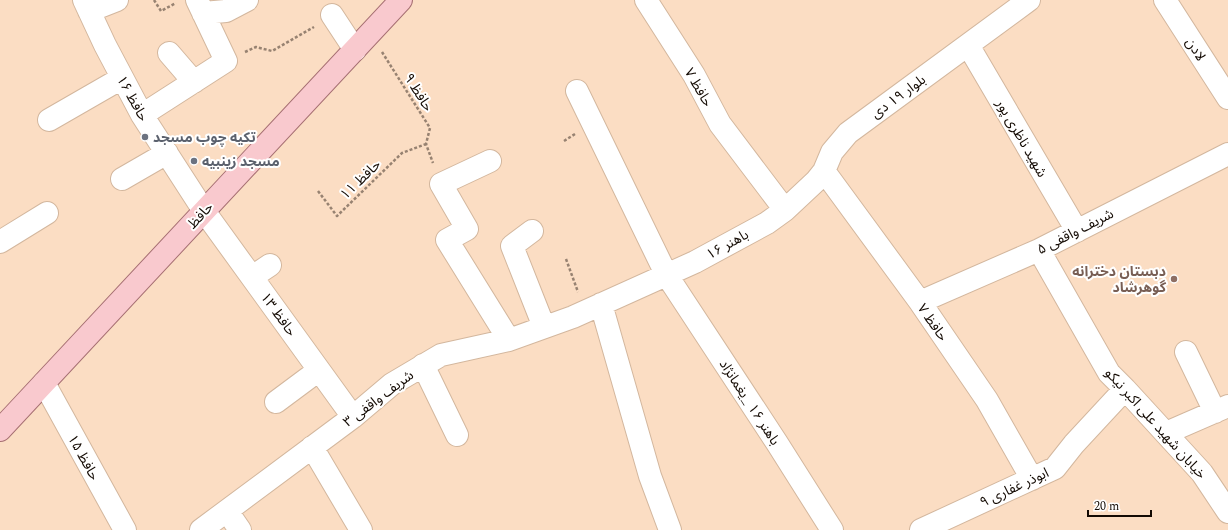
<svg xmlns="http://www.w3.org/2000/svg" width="1228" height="530" font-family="Spectral,'Noto Sans Arabic',serif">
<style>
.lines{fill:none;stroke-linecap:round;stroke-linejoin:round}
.minor-casing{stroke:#d3b79e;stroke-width:24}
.major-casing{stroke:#a66f72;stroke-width:24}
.path{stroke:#978271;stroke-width:2.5;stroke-dasharray:3 2;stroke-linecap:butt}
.minor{stroke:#fff;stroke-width:22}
.major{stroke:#f9c9ce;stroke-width:22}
.worship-dot{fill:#6b7280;stroke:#fff;stroke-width:1.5}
.education-dot{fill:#8d6e63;stroke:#fff;stroke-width:1.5}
.labels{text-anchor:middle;stroke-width:4;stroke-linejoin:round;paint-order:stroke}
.street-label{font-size:14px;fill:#130a03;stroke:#fff}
.worship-label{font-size:14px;font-weight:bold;fill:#5b616d;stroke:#fff;text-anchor:start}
.education-label{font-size:14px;font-weight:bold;fill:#785e54;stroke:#fff;text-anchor:end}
</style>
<rect width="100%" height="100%" fill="#fbddc3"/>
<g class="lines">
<g class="minor-casing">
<path id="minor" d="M84 0 105 45 142 115 204 211 353 417
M646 0 694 75 720 124 785 210
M1165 0 1228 98
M89 11 117 0
M203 13 226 11 247 0
M332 15 355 50
M968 45 1077 231
M169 53 194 82
M577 91 666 274 777 443 832 530
M142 115 226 61 197 0
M49 120 122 78
M490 161 441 184 467 229 447 240 509 340
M824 171 920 302 987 400 1032 479
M122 179 167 153
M532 231 512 246 544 327
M0 242 47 213
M1039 250 1109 373 1125 389 1202 473 1228 512
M252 277 270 265
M920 302 1039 250 1228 154
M601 304 650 476 670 530
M1186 352 1215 412
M423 365 457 435
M44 383 125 530
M276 402 319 370
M1166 433 1228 406
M312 447 361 530
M227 511 240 530
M201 530 353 417 392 384 441 355 509 340 573 317 695 262 767 223 785 210 816 181 824 171 832 152 848 133 1029 0
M921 530 1055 468 1074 444 1125 389"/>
</g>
<g class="major-casing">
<path id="major" d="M0 430 401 0"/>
</g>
<path class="path" d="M154 0 161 11 176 3
M245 52 256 47 272 51 314 27
M382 52 430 128 426 144 433 163
M564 141 575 134
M318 191 337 216 402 153 426 144
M566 259 578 292"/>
<use href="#minor" class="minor"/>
<use href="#major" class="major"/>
</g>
<g class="worship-dot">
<circle cx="145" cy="137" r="4"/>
<circle cx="194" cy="161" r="4"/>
</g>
<circle class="education-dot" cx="1174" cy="279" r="4"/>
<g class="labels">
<g class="street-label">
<text transform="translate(1196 49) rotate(57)" y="5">لادن</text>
<text transform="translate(699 87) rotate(60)" y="5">حافظ ۷</text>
<text transform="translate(419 92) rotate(58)" y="5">حافظ ۹</text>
<text transform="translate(898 96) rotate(-36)" y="5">بلوار ۱۹ دی</text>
<text transform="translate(133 98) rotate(61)" y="5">حافظ ۱۶</text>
<text transform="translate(1022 138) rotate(60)" y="5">شهید ناظری پور</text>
<text transform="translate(360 179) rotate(-44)" y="5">حافظ ۱۱</text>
<text transform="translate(200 215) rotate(-47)" y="5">حافظ</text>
<text transform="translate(1075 231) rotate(-27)" y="5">شریف واقفی ۵</text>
<text transform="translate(727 244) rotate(-29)" y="5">باهنر ۱۶</text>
<text transform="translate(279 314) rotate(54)" y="5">حافظ ۱۳</text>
<text transform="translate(933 322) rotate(55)" y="5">حافظ ۷</text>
<text transform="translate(378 398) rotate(-37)" y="5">شریف واقفی ۳</text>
<text transform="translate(750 402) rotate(57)" y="5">باهنر ۱۶ _یغمانژاد</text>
<text transform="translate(1156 423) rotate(48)" y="5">خیابان شهید علی اکبر نیکو</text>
<text transform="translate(84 457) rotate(61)" y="5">حافظ ۱۵</text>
<text transform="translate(1014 487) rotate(-25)" y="5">ابوذر غفاری ۹</text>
</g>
<g class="worship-label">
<text x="153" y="142">تکیه چوب مسجد</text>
<text x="202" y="166">مسجد زینبیه</text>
</g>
<g class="education-label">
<text x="1166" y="276">دبستان دخترانه<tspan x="1166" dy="16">گوهرشاد</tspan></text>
</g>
</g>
<path d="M1088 510v6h63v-6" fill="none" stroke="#130a03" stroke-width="2"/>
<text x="1094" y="510" font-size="12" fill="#130a03" stroke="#ffffff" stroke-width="3" paint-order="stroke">20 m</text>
</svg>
